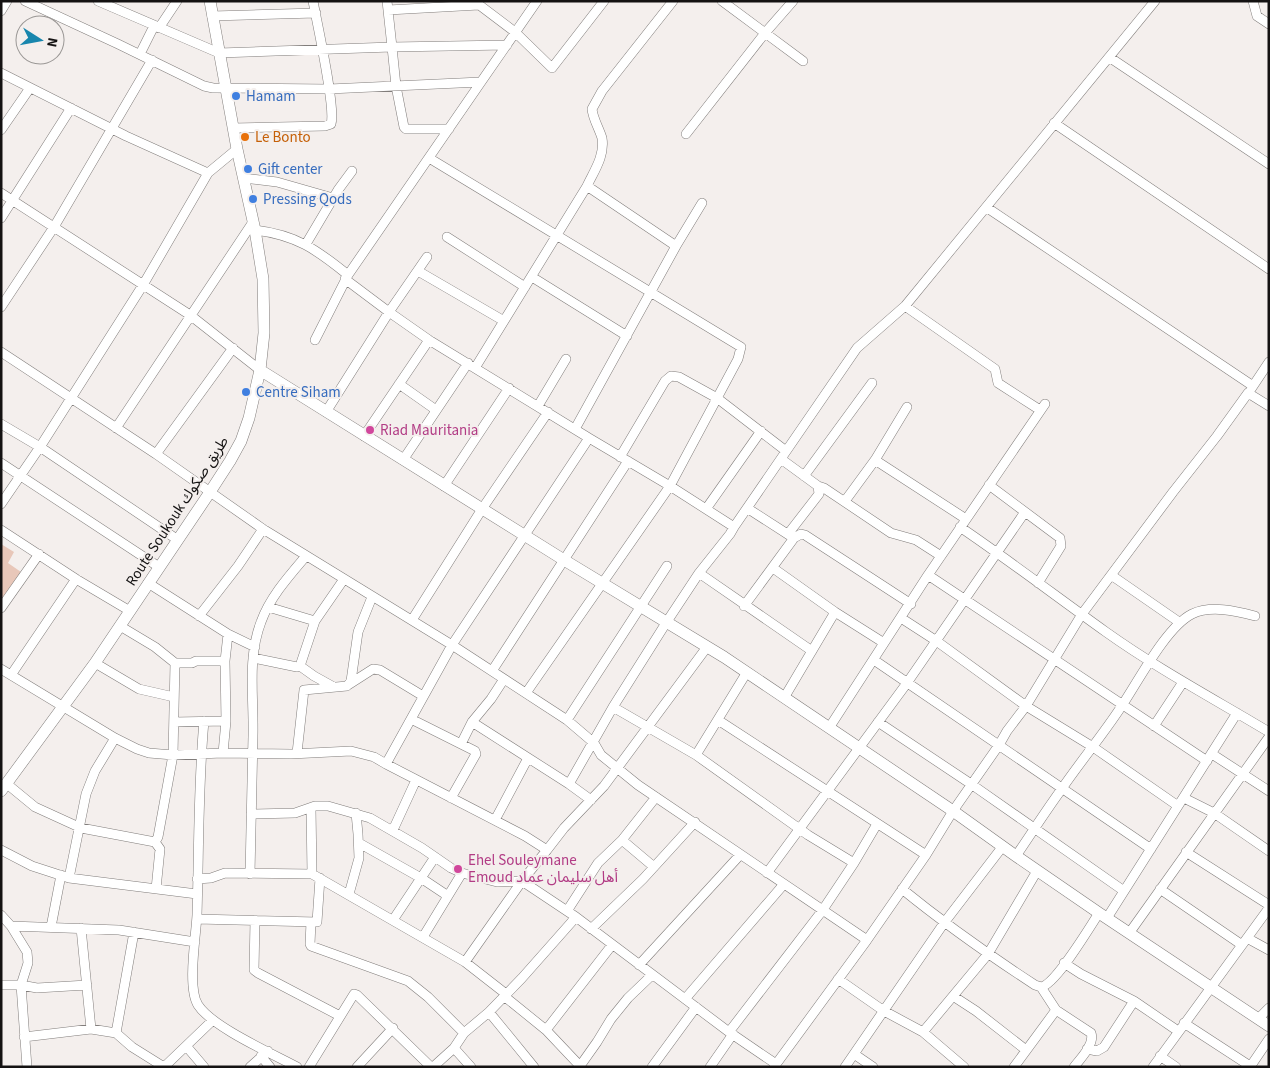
<svg xmlns="http://www.w3.org/2000/svg" width="1270" height="1068" font-family="'Source Sans 3','Noto Sans Arabic',sans-serif">
<style>
.green{fill:#e8c7b9}
.lines{fill:none;stroke-linecap:round;stroke-linejoin:round}
.minor-casing{stroke:#817d7b;stroke-width:10}
.tertiary-casing{stroke:#817d7b;stroke-width:12}
.minor{stroke:#fff;stroke-width:9}
.tertiary{stroke:#fff;stroke-width:11}
.shop-dot{fill:#3f7fe0;stroke:#f4efed;stroke-width:2}
.food-dot{fill:#e8710a;stroke:#f4efed;stroke-width:2}
.hotel-dot{fill:#d1479c;stroke:#f4efed;stroke-width:2}
.labels{text-anchor:middle;stroke-width:4;stroke-linejoin:round;paint-order:stroke}
.shop-label{font-size:15px;fill:#366cbe;stroke:#f4efed;text-anchor:start}
.food-label{font-size:15px;fill:#c56008;stroke:#f4efed;text-anchor:start}
.hotel-label{font-size:15px;fill:#b23c85;stroke:#f4efed;text-anchor:start}
.street-label{font-size:15px;fill:#141212;stroke:#f4efed}
</style>
<rect width="100%" height="100%" fill="#f4efed"/>
<path class="green" d="M1 544 14 552 8 563 21 572 1 601Z"/>
<g class="lines">
<g class="minor-casing">
<path id="minor" d="M25 1 118 44 204 86 213 88 329 89 481 82 537 1
M98 1 219 53 392 47 396 86 404 127 406 129H449
M387 1 392 47 507 45
M474 1 515 32 552 68 604 1
M722 1 803 61
M1253 1 1257 16 1269 24
M388 10 479 5
M1 11 7 1
M212 16 316 13
M159 28 177 1
M140 54 154 26
M1109 57 1269 164
M1 73 126 136 208 173
M1054 123 1269 269
M233 128 325 126 331 124C336 108 317 23 313 1
M1 130 30 88
M686 134 765 33 793 1
M429 158 741 347 738 359 670 486 734 527 730 534 699 573 666 623 613 707 569 784
M243 178 277 182 333 198
M587 186C594 171 605 156 602 138 599 128 593 119 592 109L602 91 673 1
M1 193 190 315 260 370
M986 207 1253 386
M1 218 71 108
M255 230C296 235 316 249 348 275
M447 237 525 287
M306 244 338 190 352 171
M418 271 504 321
M532 277 627 336
M345 279 389 312 429 340 589 438
M905 306 995 369 998 383 1040 410
M1 307 54 227 152 60
M315 340 348 275 481 82
M1 352 156 454 263 529 452 645 567 720 594 743 601 755 638 785 867 940
M475 368 587 186 676 246
M399 384 436 410
M1251 389 1269 362
M538 406 566 359
M326 412 389 312 427 257
M1 424 40 447 178 540
M116 428 253 222
M575 429 676 246 702 203
M364 436 429 340
M156 454 233 348
M620 457 665 381 671 376 679 377 717 398 786 451
M781 459 818 486 819 494 788 534
M403 460 468 363
M875 460 966 519
M1 463 159 567
M804 476 872 383
M989 485 1060 538 1061 546 1038 583
M444 486 509 388
M818 486 824 488 891 533 916 540 941 556
M845 501 875 460 907 407
M1 504 40 447 143 285 208 173 237 149
M747 508 792 537
M706 509 761 431
M734 527 857 348 905 306 1155 1
M960 527C1010 561 1057 597 1106 632 1158 669 1214 699 1269 732
M1 530 76 579 130 611
M773 568 835 612 884 643
M699 573 812 651
M928 575 1207 761
M1111 575 1179 622
M148 583 228 634 255 647
M744 606 794 538 801 534 805 535 911 604
M268 607 315 621
M1 608 39 554
M199 616 238 566 263 529
M901 618 935 640 1026 706 1082 614 1173 492 1217 436 1248 393 1269 406
M412 620 482 509 548 412
M120 626 155 647 175 663H192L196 661H225
M253 658 297 667 300 666 315 621 344 579
M874 660 1151 849
M95 663 139 689 174 697
M300 666 314 676 332 686
M1 669 115 738 137 749 149 753 173 755 223 753 291 754 351 751 374 757 386 764 452 645 589 438 670 486 526 693
M492 671 628 461
M11 675 76 579
M348 685 373 669 380 670 423 696
M784 698 835 612
M613 707 696 755 808 835 854 863
M411 719 475 751 476 754 451 798
M567 720 667 566
M718 720 926 855
M204 721C198 786 199 850 197 915 196 936 187 988 198 1005 212 1027 273 1054 297 1067
M174 722 226 721
M472 722 569 784 591 800
M878 722 971 784 1124 891
M1154 726 1183 682
M829 728 928 575 1045 404
M461 744 472 722 491 699 504 679
M223 753 226 721 225 661 228 634
M297 753 304 690 347 686 351 681 358 632 372 597
M1212 754 1269 791
M696 755 747 672
M386 764 525 836 547 850 522 881 576 917
M7 784 35 807 81 828 155 842
M1184 798 1214 813 1269 851
M311 808 312 874
M251 814 295 813 315 806H328L370 818 422 848 451 868 462 873 497 882 522 881
M495 820 528 758
M393 830 416 780
M622 840 654 867
M155 842 158 837 173 755 175 663
M155 842 160 849 156 889
M359 843 421 878 448 896
M1 850 32 866 69 878 197 894
M547 850 564 828 604 786 707 647
M1186 852 1269 905
M1016 856C1031 834 1045 812 1061 790 1080 762 1102 736 1121 707 1138 682 1166 627 1192 614 1211 605 1236 611 1255 616
M767 873 907 683 1025 512
M250 874C251 828 252 782 253 736 254 698 247 658 261 622 270 597 289 576 306 556
M69 878 86 794 95 771 115 738
M197 879 211 878 225 873 312 874 465 962 506 994
M902 889C945 924 989 955 1035 985L1041 987 1056 1010 1014 1067
M1160 889 1242 945
M349 894 359 858 358 834 356 813
M567 911 598 863 622 840 656 797
M1 915 11 926 27 952 28 963 21 985 27 1067
M1107 918 1237 713
M197 919 317 922 320 878
M255 920 254 970 258 973 340 1016
M393 920 435 857
M311 922 310 944 311 946 408 981 428 997 464 1033
M11 926 119 930 195 942
M51 927 61 875
M81 928 91 1029
M591 929 643 879 695 822
M1130 932 1269 737
M423 937 462 873
M1247 938 1269 950
M465 962 522 881
M1064 963 1081 974 1134 1001 1178 1031
M639 965 740 855
M838 979 884 1011 923 1032 964 1067
M1 985H21L37 988 87 985
M1041 987C1056 984 1089 928 1099 913
M504 996 546 1030 612 945
M953 996 976 1011 1026 1050
M685 999 784 884
M1056 1010 1091 1033C1095 1044 1081 1058 1074 1067
M489 1012 534 1067
M1259 1018 1269 1008
M1184 1023 1250 1066
M546 1030 581 1067
M729 1032 822 911 854 863 877 824
M923 1032 988 954 1037 871
M116 1033 134 932
M24 1037 91 1029 116 1033 132 1047 164 1067
M187 1047 204 1067
M454 1048 471 1067
M1087 1049 1097 1051 1104 1047 1134 1001
M854 1054 873 1067
M261 1056 270 1067
M1160 1056 1176 1067
M580 1066 597 1042 611 1019 628 998 652 975
M164 1067 213 1020
M250 1067 268 1051
M309 1067 354 994 357 995 431 1067
M357 1067 393 1028
M433 1067 454 1048 464 1033 489 1012 522 978 576 917 729 1032 776 1064
M652 1067 696 1007
M710 1067 733 1034
M774 1067 867 940 926 855 953 811 999 745 1007 731 1026 706 1093 747 1178 806
M845 1067 944 923 1003 846
M1153 1067 1269 908
M1250 1067 1269 1039"/>
</g>
<g class="tertiary-casing">
<path id="tertiary" d="M260 370 564 560 724 657 953 811 1016 856 1099 913 1269 1026
M1 791 95 663 210 492 230 461 241 441 249 418 260 370 264 333 263 279 255 230 237 149 210 1"/>
</g>
<use href="#minor" class="minor"/>
<use href="#tertiary" class="tertiary"/>
</g>
<g class="shop-dot">
<circle cx="236" cy="96" r="5"/>
<circle cx="248" cy="169" r="5"/>
<circle cx="253" cy="199" r="5"/>
<circle cx="246" cy="392" r="5"/>
</g>
<circle class="food-dot" cx="245" cy="137" r="5"/>
<g class="hotel-dot">
<circle cx="370" cy="430" r="5"/>
<circle cx="458" cy="869" r="5"/>
</g>
<g class="labels">
<g class="shop-label">
<text x="246" y="101">Hamam</text>
<text x="258" y="174">Gift center</text>
<text x="263" y="204">Pressing Qods</text>
<text x="256" y="397">Centre Siham</text>
</g>
<g class="food-label">
<text x="255" y="142">Le Bonto</text>
</g>
<g class="hotel-label">
<text x="380" y="435">Riad Mauritania</text>
<text x="468" y="865">Ehel Souleymane<tspan x="468" dy="17">Emoud أهل سليمان عماد</tspan></text>
</g>
<g class="street-label">
<text transform="translate(177 511) rotate(-57)" y="5">Route Soukouk طريق صكوك</text>
</g>
</g>
<rect width="1270" height="1068" fill="none" stroke="#141212" stroke-width="5"/>
<g transform="translate(40 40) rotate(101)"><circle r="24" fill="#f4efed" stroke="#9a9795"/>
<path d="M0-4L9 19L0 12L-9 19Z" fill="#1886ad"/>
<text y="-8" font-size="14" font-weight="bold" text-anchor="middle" fill="#141212">N</text>
</g>
</svg>
